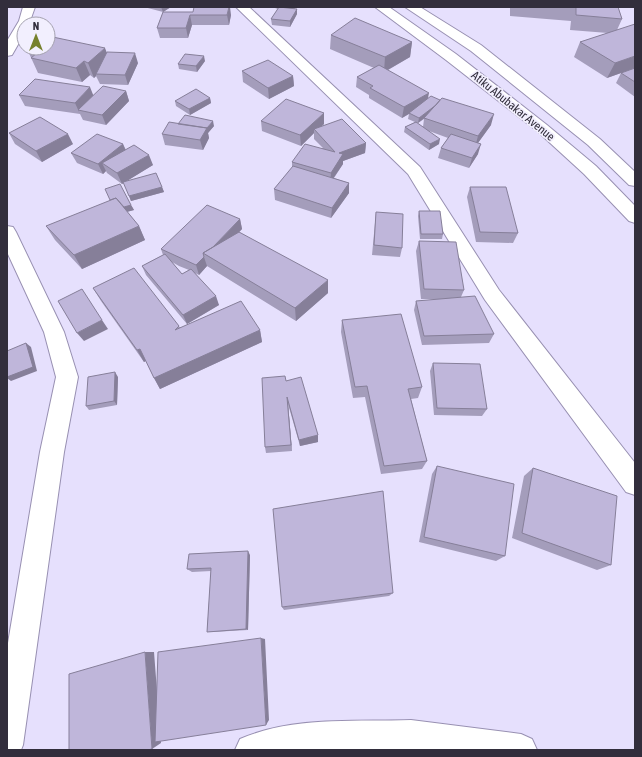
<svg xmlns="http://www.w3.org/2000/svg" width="642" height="757" font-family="'Asap Condensed',sans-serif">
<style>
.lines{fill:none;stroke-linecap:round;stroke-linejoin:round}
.minor-casing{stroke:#9890b2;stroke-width:2}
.primary-casing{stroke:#9890b2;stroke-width:2}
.minor{fill:#fff;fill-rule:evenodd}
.primary{fill:#fff;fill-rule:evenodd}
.wall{fill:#a49dbb;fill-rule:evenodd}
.shaded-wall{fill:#867f99}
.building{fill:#bfb6da;stroke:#867f99}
.labels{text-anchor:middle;stroke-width:3.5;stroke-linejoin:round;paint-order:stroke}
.far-street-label{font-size:12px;fill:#322e3c;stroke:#f2effe}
</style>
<rect width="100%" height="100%" fill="#e6e0fd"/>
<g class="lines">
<g class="minor-casing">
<path id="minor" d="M23 7H35L29 24H24V34L12 55 7 56V41L19 21Z
M236 7H249L420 167 499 290 635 463V495L626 492 485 300 408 174Z
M7 226 13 227 16 232 64 332 78 377 64 452 23 745 21 750H7V649L40 452 56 377 44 332 7 252Z
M411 720 521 734 532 739 537 750H235L240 739C293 716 354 722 411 720Z"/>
</g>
<g class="primary-casing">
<path id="primary" d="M375 7H389L456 54 547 125 596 166 635 206V223L629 221 584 174 537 131 446 60Z
M405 7H420L481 45 600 139 635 172V186L629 185 588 145 471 51Z"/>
</g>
<use href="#minor" class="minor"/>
<use href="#primary" class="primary"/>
</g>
<path class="wall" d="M144 7H171L163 12Z
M272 7H297L294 9H297V14L290 27 272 25 271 19 278 9Z
M510 7H618L622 19 617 30 625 71 635 68V97L616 83 621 73 607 78 574 57 580 42 608 33 570 30 571 21 510 16Z
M163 12 231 15 229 25H192L188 38H160L157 28Z
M331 35 412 42 410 57 388 70 428 98 491 125 478 143V154L469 168 438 158 441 148 448 138 429 131 439 144 429 150 404 132 405 127 415 122 408 119 409 114 402 118 369 98V95L356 87 357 77 374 68 330 49ZM424 119 423 127 416 123H418Z
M28 51 107 53 138 63 128 85 100 84 96 76 94 78 90 75 82 82 38 73Z
M205 61 197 72 179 69 178 64Z
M242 71 293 76 294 86 269 99 243 82Z
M126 91 129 101 106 125 83 120 80 114 25 106 19 95H93Z
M210 98 211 103 190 115 176 106 175 101Z
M261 121 324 124 322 126 366 143 365 153 343 161V164L334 178 349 183V193L331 218 275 200 274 189 292 168V162L323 148 314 139V133L301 146 262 131Z
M178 124 214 126 208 133 209 138 203 150 165 145 162 134Z
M9 133 73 144 42 162 15 144Z
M123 144 126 150 153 165 125 182 162 187 164 192 131 201 124 182 122 184 107 173 106 171 103 174 77 163 71 153Z
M470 187 518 233 513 243 476 242 467 197Z
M131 205 134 210 127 212 139 226 145 240 82 269 55 240 46 226Z
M419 211 443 234 442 239H420L418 216Z
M376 212 402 248 400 257 372 255Z
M240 219 242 229 239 232 328 293 296 321 207 266 199 275 195 273 219 305 187 324 146 275 142 266 163 255 161 249ZM172 262 179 266 189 270 182 274Z
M419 241 464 290 461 297 494 334 489 343 422 345 414 310 416 301 442 299H421L416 251Z
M93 288 180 327 260 330 262 342 160 389 154 378 146 361 144 362 101 301Z
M342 320 422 387 418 398 411 399 427 461 422 469 381 474 365 397 353 398 341 332Z
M433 363 487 409 482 416 434 415 430 371Z
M118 377 117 405 89 410 86 406Z
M286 381 318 442 300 446 288 404 292 451 266 453 265 447Z
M437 466 505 556 496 561 419 542 432 474Z
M533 468 611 565 597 570 512 538 524 476Z
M250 555 248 630 212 632H207L211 571 192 572 187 569Z
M393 593 389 596 284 610 282 607Z"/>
<path class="shaded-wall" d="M161 7H171L163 12Z
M229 7H230L231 15 229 25 227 15Z
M287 7H297L287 13Z
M297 9V14L290 27V21Z
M190 15 192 25 188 38 186 28Z
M412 42 410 57 384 72 385 57Z
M105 48 111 63 96 74V76L94 78 88 63Z
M135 53 138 63 128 85 125 75Z
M204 56 205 61 197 72 196 66Z
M635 56V68L607 78 615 63Z
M84 61 90 75 82 82 76 68Z
M293 76 294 86 269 99 268 88Z
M90 87 94 97 78 110 80 114 75 103Z
M126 91 129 101 106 125 102 115Z
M429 93 427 103 402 118 404 107Z
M210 98 211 103 190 115 189 109Z
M441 101 440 106 418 123 419 118Z
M324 113V124L316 131 314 129V133L301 146 300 135Z
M494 114 491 125 475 147 478 136Z
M213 121 214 126 208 133 209 138 203 150 200 140 207 128Z
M68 134 73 144 42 162 36 151Z
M440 139 439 144 429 150 430 144Z
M366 143 365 153 343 161V164L330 183 331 173 339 153Z
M123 144 127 154 102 163 106 171 103 174 98 164Z
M481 144 478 154 469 168 472 158Z
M149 155 153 165 122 184 117 173Z
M349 183V193L331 218 332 208Z
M162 187 164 192 131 201 129 196Z
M131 205 134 210 118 214 115 209Z
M240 219 242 229 213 259 206 255Z
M139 226 145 240 82 269 74 255Z
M204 257 207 266 199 275 196 265Z
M328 280V293L296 321 295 308Z
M216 296 219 305 187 324 183 315Z
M102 320 108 329 84 341 77 333Z
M260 330 262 342 160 389 154 378Z
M26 343 31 347 37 371 11 381 7 378V377Z
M140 349 147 360 144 362 137 350Z
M115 372 118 377 117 405 114 401Z
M287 397 288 404 292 451 291 445Z
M318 435V442L300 446 299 440Z
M248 551 250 555 248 630 246 629Z
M261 638 265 639 269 720 266 725Z
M145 652H154L161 743 152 749Z"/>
<path class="building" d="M194 7H229L227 15H190L186 28H157L163 12H193Z
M279 7 297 9 290 21 271 19Z
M576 7H618L622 19 576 15Z
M355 18 412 42 385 57 331 35Z
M635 24V56L615 63 580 42Z
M48 36 105 48 88 63 84 61 76 68 31 58 37 53 28 51 32 48H48Z
M107 52 135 53 125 75 96 74Z
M185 54 204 56 196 66 178 64Z
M268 60 293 76 268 88 242 71Z
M379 65 429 93 404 107 370 88 373 86 357 77Z
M635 68V82L621 73Z
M35 79 90 87 75 103 19 95Z
M103 86 126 91 102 115 78 110Z
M196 89 210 98 189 109 175 101Z
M431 96 440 100 436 105 419 118 409 113Z
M442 98 494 114 478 136 424 118Z
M286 99 324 113 300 135 261 121Z
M185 115 213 121 207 128 178 124Z
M40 117 68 134 36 151 9 133Z
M342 119 366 143 339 153 343 154 331 173 292 162 305 144 335 152 314 129Z
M169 122 207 128 200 140 162 134Z
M416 122 440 139 430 144 405 127Z
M97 134 123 144 98 164 71 153Z
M451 134 481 144 472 158 441 148Z
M134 145 149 155 117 173 102 163Z
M293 166 349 183 332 208 274 189Z
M156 173 162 187 129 196 123 182Z
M120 184 131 205 124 207 116 198 110 200 105 189Z
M470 187H506L518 233 480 232Z
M116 198 139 226 74 255 46 226Z
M207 205 240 219 213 247 203 253 204 257 196 265 161 249Z
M419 211H440L443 234H421Z
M376 212 403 214 402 248 374 245Z
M239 232 328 280 295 308 203 253Z
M419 241 456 242 464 290 424 289Z
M165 254 182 274 191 269 216 296 183 315 142 266Z
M134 268 179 326 175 330 241 301 260 330 154 378 140 349 137 350 93 288Z
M82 289 102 320 77 333 58 301Z
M475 296 494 334 424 336 416 301Z
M401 314 422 387 408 389 427 461 384 466 367 386 355 387 342 320Z
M26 343 33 367 7 377V351Z
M433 363 480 364 487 409 437 408Z
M115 372 114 401 86 406 88 377Z
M285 376 286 381 301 377 318 435 299 440 287 397 291 445 265 447 262 378Z
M437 466 514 484 505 556 424 537Z
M533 468 617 496 611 565 522 533Z
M383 491 393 593 282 607 273 509Z
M248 551 246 629 207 632 211 568 187 569 189 554Z
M261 638 266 725 155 742 158 652Z
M145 652 152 749 148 750H69V674Z"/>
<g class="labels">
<g class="far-street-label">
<text transform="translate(513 106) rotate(39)" y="4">Atiku Abubakar Avenue</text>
</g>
</g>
<rect width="642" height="757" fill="none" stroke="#322e3c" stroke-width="16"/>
<g transform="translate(36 36)"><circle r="19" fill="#f2effe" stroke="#a5a2b0"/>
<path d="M0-3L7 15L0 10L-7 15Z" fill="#76802d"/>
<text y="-6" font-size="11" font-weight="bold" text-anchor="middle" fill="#322e3c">N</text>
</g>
</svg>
